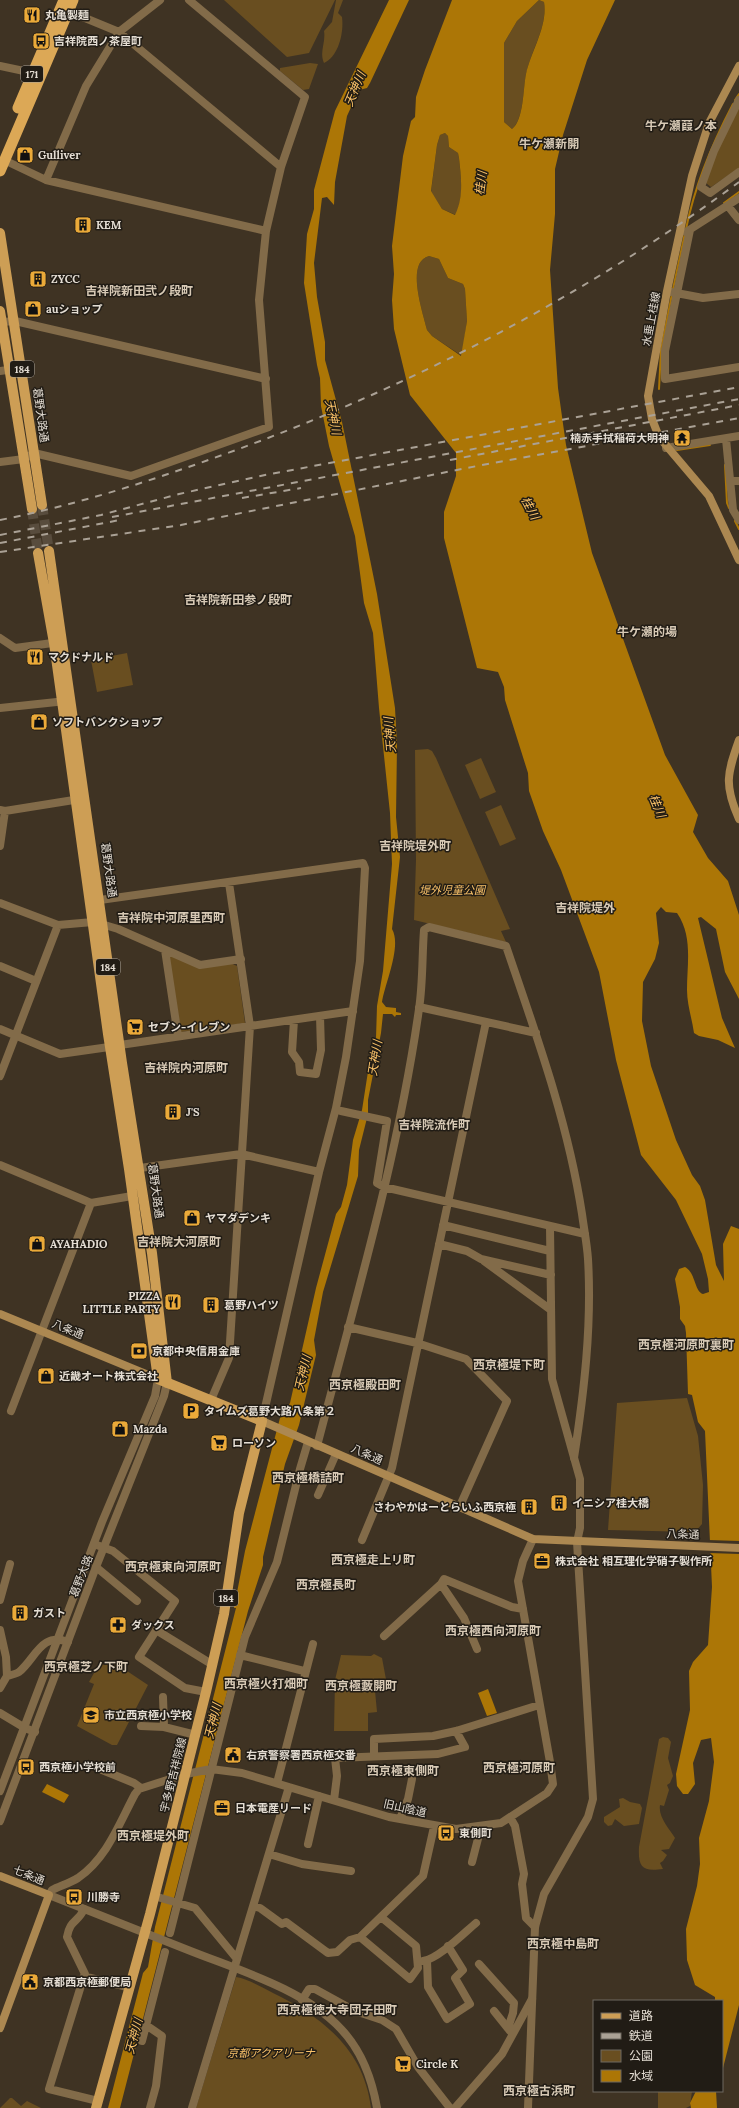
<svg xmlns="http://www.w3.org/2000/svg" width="739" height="2108" font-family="Lora,'Noto Sans JP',serif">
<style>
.green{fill:#694e20}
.water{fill:#ac7606;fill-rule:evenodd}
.pier{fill:#3f3323}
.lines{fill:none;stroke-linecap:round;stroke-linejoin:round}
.stream{stroke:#ac7606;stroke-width:2}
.primary-tunnel{stroke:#584c3d;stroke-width:10;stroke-dasharray:10 5;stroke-linecap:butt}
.minor{stroke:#826b49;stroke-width:8}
.tertiary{stroke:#826b49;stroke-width:8}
.secondary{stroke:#ac8851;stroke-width:8}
.primary{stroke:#cd9e55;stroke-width:10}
.trunk{stroke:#dca856;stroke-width:11}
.rail{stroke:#aaa195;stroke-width:2;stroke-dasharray:7 7;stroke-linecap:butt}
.labels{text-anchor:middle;stroke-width:3;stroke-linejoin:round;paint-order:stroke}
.shield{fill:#211c15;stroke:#aaa39a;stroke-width:1}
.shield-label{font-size:10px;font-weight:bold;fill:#e4ddd3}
.poi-label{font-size:11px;font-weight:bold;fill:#e4ddd3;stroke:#211c15;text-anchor:start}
.street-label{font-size:11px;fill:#e4ddd3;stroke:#211c15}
.park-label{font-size:11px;font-style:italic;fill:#fac269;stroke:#211c15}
.water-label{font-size:12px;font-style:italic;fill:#fac269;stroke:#211c15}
.neighbourhood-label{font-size:12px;font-weight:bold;fill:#d7c9b5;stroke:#211c15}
</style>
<rect width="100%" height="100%" fill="#3f3323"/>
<path class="green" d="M224 0H335L309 53 287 57Z
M336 0H343L338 13 342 17C344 32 339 56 324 63 319 52 326 43 324 31L332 22Z
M539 0 544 2C548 26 531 50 526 74 523 89 524 119 512 129L504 122V43L517 21Z
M310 63 318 64 309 89 303 90 280 71V68Z
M739 108V168L711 187 706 183 718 147Z
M445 133 448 136 449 147 458 153 459 158C461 178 464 196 456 215L442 209 431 192 437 145 440 135Z
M429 256 439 259 448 278 463 284 465 289 467 321 462 356 432 336 427 330C423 313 405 262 429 256Z
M127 653 133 685 97 692 91 660Z
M428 749 432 751 436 758 510 929 501 931 506 942 414 920 416 860 415 750Z
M481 758 496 792 480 799 465 765Z
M501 805 516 839 500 846 485 812Z
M171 955 200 967 228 962 237 966 245 1023 181 1032 169 957Z
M687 1398 698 1436 703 1485 702 1524 695 1532 608 1530 617 1403Z
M374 1654 382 1658 388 1690 375 1691 377 1712 368 1713V1731H334L335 1680 341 1655 371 1656Z
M112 1661 148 1685 117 1745H112L77 1726 94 1684 89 1682 99 1664 106 1665Z
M663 1737 668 1738 671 1742 668 1758 673 1776 670 1783 667 1785 669 1790 664 1806 660 1805C658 1817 669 1828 675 1838L669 1849 661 1850 667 1855 663 1861 660 1863 663 1869C642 1872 638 1867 639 1847L659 1739Z
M623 1798 630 1802 640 1804 642 1808 639 1824 624 1826 615 1819 612 1825 608 1826 604 1822V1817L620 1807 619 1799Z
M236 1977C248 1979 261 1987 273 1993 322 2017 364 2049 371 2108H196Z
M658 2091H692L690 2106 686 2108H658Z
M10 2098H12L21 2106 27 2101 41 2108H0Z"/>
<path class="water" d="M389 0H409L370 83 367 88 359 90 347 116 335 182 334 205 327 197 322 198 314 263 317 297 325 342V360L342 422 360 510 377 594 395 708 397 745 396 817 400 857 392 929C402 946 385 983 382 1002L386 1007 396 1008V1012L401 1013V1015H396L395 1017 392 1014H383L381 1033 368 1100V1114L359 1150 358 1176 323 1292 314 1340 316 1355 299 1425 285 1464 263 1557V1565L248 1611 120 2108H108L143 1973 148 1967 155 1927 236 1608H234L245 1551 280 1418 290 1403 316 1288 336 1214 341 1207 347 1185 353 1140 362 1110 369 1065 373 1053 372 1046 376 1038 377 1006 383 971 392 864 390 813 379 708 373 633 364 603 355 536 329 446 321 406 320 378 317 365 304 283 307 234 314 209V190L335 111Z
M452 0H615L587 60 563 135 555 169V214L550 270 558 388 566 445 592 553 665 755 698 815 693 832 708 858 728 881 739 915V999L725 972 716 929 701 917 698 918 722 1018 735 1048 718 1040 699 1036 694 1033C692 1019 687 1004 687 990 687 964 693 936 677 913L666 912 661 907 656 913 659 943 655 959 643 982 642 1021 651 1066 676 1140 692 1175 700 1186 705 1200 716 1265 724 1281 723 1244 731 1226 739 1229V2005L722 2072V2001H715V1997L695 1985 687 1960 686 1929 697 1886 700 1864 699 1838 709 1801 714 1762 711 1738 701 1740 693 1763 695 1784 688 1794H683L677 1786 676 1774 690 1710 689 1671 693 1662 708 1645 712 1587 705 1431 698 1422 692 1395 688 1394 686 1333 685 1326 680 1319V1307L675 1279 679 1269 685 1267C696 1273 694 1291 703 1294L709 1292 708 1279 702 1254 676 1200 641 1155 616 1060 599 972 561 870 543 831 529 791 528 773 505 700 504 687 498 672 477 668 444 538V512L456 476V453L410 395 394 329 392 300 394 274 392 246 403 156 411 121 415 117 416 97 425 70ZM539 0 544 2C548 26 531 51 526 74 523 88 524 120 512 129L504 122V43L517 21ZM445 133 448 136 449 147 458 153 459 158C461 177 464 197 455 215L442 209 431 191 437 145 440 135ZM429 256 439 259 448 278 463 284 465 289 467 321 461 356 432 336 427 330C423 313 405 262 429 256Z
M488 1689 497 1713 487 1716 478 1693Z
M47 1784 69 1795 64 1803 42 1792Z
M696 2091H716L717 2108H691L690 2103Z"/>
<path class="pier" d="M708 1540 739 1541V1554L709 1553Z"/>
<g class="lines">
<path class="stream" d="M735 100 739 94
M724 203 739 192
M686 229C695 184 712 144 733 104
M673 289 685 233
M659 389 661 350 672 294
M676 449 677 450 710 445
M725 465 727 503 729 508
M735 521 739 529"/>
<path class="primary-tunnel" d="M42 505 49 551
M32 509 38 553"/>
<path class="minor" d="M189 0 305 97 281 167
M0 66 38 74
M739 100 714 151 701 187 710 193 739 172
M4 160 46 180 266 231
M46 180 86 86 119 32 160 0
M728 206 739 220
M690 230 665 351V379L739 367
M686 232 739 198
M671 292 703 298 739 294
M2 322 15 321 266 379
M0 371 21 368
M726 439 733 510 739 520
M666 448 739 436
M0 462 24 459 34 453 131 476 269 427 259 300 266 231 281 167 119 32 68 11
M730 481H739
M0 638 15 648 60 642
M0 708 66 701
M0 810 5 811 80 799
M0 846 5 811
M100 900 363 863 365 868 360 961 346 1057 336 1108 319 1172 262 1421
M98 923 118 929 200 965 241 959
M165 950 178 1036
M0 966 36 981
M419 1007 536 1033
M294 1020 292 1052 299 1062 300 1072 316 1074 321 1050 320 1016
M120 1045 353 1011
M341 1111 387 1121 377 1183 384 1187 585 1234
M0 1165 91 1203
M140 1168 241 1154 319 1172
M443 1225 550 1251
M550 1227 552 1379 580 1479V1528L577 1542
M439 1244 467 1251 481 1259 551 1275
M484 1261 551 1310
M348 1327 417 1343 466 1359 507 1401 459 1508
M211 1400 229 1358 250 1026 229 883
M317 1446C355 1301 398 1157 419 1009 423 983 422 956 424 930L429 927 506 946C536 1034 568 1122 582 1214 584 1229 587 1244 588 1259 592 1326 584 1392 574 1458
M318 1495 336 1454
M362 1540 392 1468 486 1022
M94 1544 113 1551 175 1601 139 1657 185 1688 206 1692
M96 1567 137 1601
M0 1600 10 1564
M0 1630 6 1657 7 1676
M156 1630 213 1665
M384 1636 441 1584
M477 1649 464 1618 441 1584 444 1579 512 1607 523 1609
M240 1655 304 1671
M0 1688 7 1676C11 1675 16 1674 19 1672 36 1658 41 1632 68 1642
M163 1697 164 1727
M0 1713 25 1728 35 1732
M141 1726 164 1727 196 1735
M374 1755V1739L433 1736 456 1731 539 1705
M102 1770 134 1783 141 1788
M277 1783 313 1644
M334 1800 337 1776 335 1758 438 1754 465 1747 456 1731
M400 1819 408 1799 412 1779
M511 1819 515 1826 524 1874 522 1884 526 1918 535 1927
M308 1844 319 1796
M269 1854 302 1864 351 1871
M472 1862 481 1827
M49 1895 52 1890C60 1886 70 1883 78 1878 107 1858 119 1824 135 1794L139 1789 186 1774 211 1769 242 1773 389 1817 456 1829 501 1823 547 1793 553 1784 550 1762 518 1581 523 1561 533 1539
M154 1896 195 1908 237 1959
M253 1906 260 1908 282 1924 286 1922 328 1953 337 1952 350 1940 360 1937 423 1876 434 1827
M84 1909C78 1923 70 1919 67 1937L85 1974 84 1976 49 2089 98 2101
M170 1933 245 1637 277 1562 300 1469 308 1442
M360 1937 410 1979 418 1968 416 1946 381 1917
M423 1961C438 1959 464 1933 476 1923
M427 1961 428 1987 447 2019 470 2004 455 1978 463 1970 448 1946
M479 1964 514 2003 513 2013 508 2028
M84 1976 130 1988
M302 2000 309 1989H315L355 2011 382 2020 396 2029 418 2067 450 2108
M494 2011 510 2031
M146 2025 162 2036 156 2086 150 2108
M142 2041 165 1952
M192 2108 289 1787
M455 2108 502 2054 532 1999"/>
<path class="tertiary" d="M0 903 58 925 93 922
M0 1029 60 1054 116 1046
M0 1076 58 925
M11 1411 91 1203 132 1196
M0 1791 102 1522 155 1396 158 1379
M0 1821 96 1567 164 1396 167 1383
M49 1895C96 1914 142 1932 188 1950 238 1970 304 1989 341 2029 362 2051 372 2079 377 2108
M528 2108 535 1927 544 1894 588 1817 593 1799 577 1542"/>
<path class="secondary" d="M739 66 709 123 692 176 667 291 648 396 652 419 659 437 709 496 739 560
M739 740C727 774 724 785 739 819
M0 1314 158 1379
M262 1421 533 1539 739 1548
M0 1876 49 1895 0 2028"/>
<path class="primary" d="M0 233 42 505
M0 311 32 509
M49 551 122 1063 152 1253 167 1383
M38 553 54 643 108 1034 129 1169 158 1379 262 1421 239 1513 224 1614 206 1692 150 1914 96 2108"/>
<path class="trunk" d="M18 108 64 0
M0 171 73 0"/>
<path class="rail" d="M450 460 739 405
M242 498 301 488
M112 517 739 399
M0 520C76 505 151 481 225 454 408 388 582 298 739 182
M0 535 101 515 179 494 265 475 739 387
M0 543 120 520
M0 552 181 525 477 466 739 418"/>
</g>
<defs>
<g id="restaurant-square" transform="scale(0.9)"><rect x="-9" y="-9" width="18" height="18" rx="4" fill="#ebaa39" stroke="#211c15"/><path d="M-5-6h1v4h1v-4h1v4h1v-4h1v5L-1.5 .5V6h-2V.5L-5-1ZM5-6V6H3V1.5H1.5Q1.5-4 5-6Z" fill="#111"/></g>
<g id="bus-square" transform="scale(0.9)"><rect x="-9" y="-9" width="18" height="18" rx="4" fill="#ebaa39" stroke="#211c15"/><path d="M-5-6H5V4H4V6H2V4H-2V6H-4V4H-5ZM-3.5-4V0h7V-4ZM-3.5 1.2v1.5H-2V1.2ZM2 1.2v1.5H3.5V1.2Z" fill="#111"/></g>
<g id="shop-square" transform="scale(0.9)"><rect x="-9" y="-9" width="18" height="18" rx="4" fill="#ebaa39" stroke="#211c15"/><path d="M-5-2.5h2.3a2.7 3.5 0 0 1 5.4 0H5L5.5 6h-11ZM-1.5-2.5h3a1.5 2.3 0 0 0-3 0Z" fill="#111"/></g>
<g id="building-square" transform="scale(0.9)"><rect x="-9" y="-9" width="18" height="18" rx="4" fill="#ebaa39" stroke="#211c15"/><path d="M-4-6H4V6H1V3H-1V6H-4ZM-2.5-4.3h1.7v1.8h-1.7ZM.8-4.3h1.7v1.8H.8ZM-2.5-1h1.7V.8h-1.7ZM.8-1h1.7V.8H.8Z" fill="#111"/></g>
<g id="temple-square" transform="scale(0.9)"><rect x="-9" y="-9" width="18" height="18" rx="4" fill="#ebaa39" stroke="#211c15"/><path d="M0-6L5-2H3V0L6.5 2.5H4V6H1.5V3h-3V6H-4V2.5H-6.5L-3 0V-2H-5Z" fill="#111"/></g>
<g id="supermarket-square" transform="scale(0.9)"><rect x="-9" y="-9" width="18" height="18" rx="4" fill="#ebaa39" stroke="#211c15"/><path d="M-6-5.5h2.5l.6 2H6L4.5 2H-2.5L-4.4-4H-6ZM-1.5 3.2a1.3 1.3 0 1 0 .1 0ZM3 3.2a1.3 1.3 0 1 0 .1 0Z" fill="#111"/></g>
<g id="bank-square" transform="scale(0.9)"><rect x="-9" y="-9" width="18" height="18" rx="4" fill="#ebaa39" stroke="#211c15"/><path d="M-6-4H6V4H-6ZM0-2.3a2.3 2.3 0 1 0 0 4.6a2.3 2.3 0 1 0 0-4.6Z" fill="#111"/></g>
<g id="parking-square" transform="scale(0.9)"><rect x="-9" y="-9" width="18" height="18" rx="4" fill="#ebaa39" stroke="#211c15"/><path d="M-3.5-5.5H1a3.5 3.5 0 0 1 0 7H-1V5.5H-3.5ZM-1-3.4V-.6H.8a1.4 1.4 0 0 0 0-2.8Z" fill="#111"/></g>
<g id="office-square" transform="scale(0.9)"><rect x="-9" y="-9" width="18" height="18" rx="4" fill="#ebaa39" stroke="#211c15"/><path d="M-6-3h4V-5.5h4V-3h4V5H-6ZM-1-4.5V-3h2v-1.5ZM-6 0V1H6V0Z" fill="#111"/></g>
<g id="pharmacy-square" transform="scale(0.9)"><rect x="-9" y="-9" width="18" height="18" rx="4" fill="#ebaa39" stroke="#211c15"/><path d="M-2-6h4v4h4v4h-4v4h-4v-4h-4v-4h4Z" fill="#111"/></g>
<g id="school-square" transform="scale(0.9)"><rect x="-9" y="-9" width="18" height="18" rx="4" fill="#ebaa39" stroke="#211c15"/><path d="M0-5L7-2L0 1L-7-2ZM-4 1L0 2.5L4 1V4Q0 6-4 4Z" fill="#111"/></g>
<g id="civic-square" transform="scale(0.9)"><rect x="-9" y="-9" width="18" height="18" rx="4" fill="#ebaa39" stroke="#211c15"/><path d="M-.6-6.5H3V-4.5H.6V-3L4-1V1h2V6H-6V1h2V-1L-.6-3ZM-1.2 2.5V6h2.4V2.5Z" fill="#111"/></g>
</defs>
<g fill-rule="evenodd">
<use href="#restaurant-square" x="32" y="15"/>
<use href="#bus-square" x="41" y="41"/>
<use href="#shop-square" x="25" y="155"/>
<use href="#building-square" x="83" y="225"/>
<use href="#building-square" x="38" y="279"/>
<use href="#shop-square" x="33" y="309"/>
<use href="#temple-square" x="682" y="438"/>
<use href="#restaurant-square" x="35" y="657"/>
<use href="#shop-square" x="39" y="722"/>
<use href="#supermarket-square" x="135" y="1027"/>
<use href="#building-square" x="173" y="1112"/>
<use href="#shop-square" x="192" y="1218"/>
<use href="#shop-square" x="37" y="1244"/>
<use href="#restaurant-square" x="173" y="1302"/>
<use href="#building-square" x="211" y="1305"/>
<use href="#bank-square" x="139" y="1351"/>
<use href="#shop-square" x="46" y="1376"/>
<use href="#parking-square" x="191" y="1411"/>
<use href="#shop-square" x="120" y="1429"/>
<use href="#supermarket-square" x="219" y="1443"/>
<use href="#building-square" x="559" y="1503"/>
<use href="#building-square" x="529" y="1507"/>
<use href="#office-square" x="542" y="1561"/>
<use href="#building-square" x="20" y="1613"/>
<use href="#pharmacy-square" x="118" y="1625"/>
<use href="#school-square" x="91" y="1715"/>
<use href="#civic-square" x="233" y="1755"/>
<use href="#bus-square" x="26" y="1767"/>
<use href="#office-square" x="222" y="1808"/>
<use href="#bus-square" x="446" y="1833"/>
<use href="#bus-square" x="74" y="1897"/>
<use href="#civic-square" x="30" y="1982"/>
<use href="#supermarket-square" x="403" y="2064"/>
</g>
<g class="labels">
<g class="shield">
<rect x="21" y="66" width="22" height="16" rx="3"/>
<rect x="10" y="361" width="24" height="16" rx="3"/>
<rect x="96" y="959" width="24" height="16" rx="3"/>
<rect x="214" y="1590" width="24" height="16" rx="3"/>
</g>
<g class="shield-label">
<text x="32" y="78">171</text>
<text x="22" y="373">184</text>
<text x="108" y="971">184</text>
<text x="226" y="1602">184</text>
</g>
<g class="poi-label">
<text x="45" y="19">丸亀製麺</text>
<text x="54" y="45">吉祥院西ノ茶屋町</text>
<text x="38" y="159">Gulliver</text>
<text x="96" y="229">KEM</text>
<text x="51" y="283">ZYCC</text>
<text x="46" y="313">auショップ</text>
<text x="669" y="442" text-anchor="end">楠赤手拭稲荷大明神</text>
<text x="48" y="661">マクドナルド</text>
<text x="52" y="726">ソフトバンクショップ</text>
<text x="148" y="1031">セブン-イレブン</text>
<text x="186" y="1116">J'S</text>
<text x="205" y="1222">ヤマダデンキ</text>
<text x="50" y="1248">AYAHADIO</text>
<text x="160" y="1300" text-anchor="end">PIZZA<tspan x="160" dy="13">LITTLE PARTY</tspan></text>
<text x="224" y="1309">葛野ハイツ</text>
<text x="152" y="1355">京都中央信用金庫</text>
<text x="59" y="1380">近畿オート株式会社</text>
<text x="204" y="1415">タイムズ葛野大路八条第２</text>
<text x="133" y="1433">Mazda</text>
<text x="232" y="1447">ローソン</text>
<text x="572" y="1507">イニシア桂大橋</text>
<text x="516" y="1511" text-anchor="end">さわやかはーとらいふ西京極</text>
<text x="555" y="1565">株式会社 相互理化学硝子製作所</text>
<text x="33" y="1617">ガスト</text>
<text x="131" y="1629">ダックス</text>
<text x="104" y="1719">市立西京極小学校</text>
<text x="246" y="1759">右京警察署西京極交番</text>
<text x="39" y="1771">西京極小学校前</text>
<text x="235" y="1812">日本電産リード</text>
<text x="459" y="1837">東側町</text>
<text x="87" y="1901">川勝寺</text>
<text x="43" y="1986">京都西京極郵便局</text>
<text x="416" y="2068">Circle K</text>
</g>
<g class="street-label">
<text transform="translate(651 319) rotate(-79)" y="4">水垂上桂線</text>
<text transform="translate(41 415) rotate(82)" y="4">葛野大路通</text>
<text transform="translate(109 870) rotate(82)" y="4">葛野大路通</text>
<text transform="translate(156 1191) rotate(82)" y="4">葛野大路通</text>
<text transform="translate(68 1329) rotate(22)" y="4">八条通</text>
<text transform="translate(367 1454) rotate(24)" y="4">八条通</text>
<text transform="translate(683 1534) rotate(2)" y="4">八条通</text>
<text transform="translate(81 1576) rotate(-69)" y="4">葛野大路</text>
<text transform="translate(173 1775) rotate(-76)" y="4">宇多野吉祥院線</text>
<text transform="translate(405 1808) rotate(13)" y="4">旧山陰道</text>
<text transform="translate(29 1875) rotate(22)" y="4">七条通</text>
</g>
<g class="park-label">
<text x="452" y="894">堤外児童公園</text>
<text x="271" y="2057">京都アクアリーナ</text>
</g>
<g class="water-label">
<text transform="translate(355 89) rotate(-67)" y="4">天神川</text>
<text transform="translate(481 183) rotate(-83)" y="4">桂川</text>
<text transform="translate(333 417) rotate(78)" y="4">天神川</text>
<text transform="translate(530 508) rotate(62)" y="4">桂川</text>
<text transform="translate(390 735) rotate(-95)" y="4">天神川</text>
<text transform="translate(657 806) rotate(67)" y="4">桂川</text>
<text transform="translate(375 1058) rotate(-81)" y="4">天神川</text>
<text transform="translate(303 1373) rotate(-77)" y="4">天神川</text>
<text transform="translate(213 1721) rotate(-76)" y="4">天神川</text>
<text transform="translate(134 2036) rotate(-75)" y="4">天神川</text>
</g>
<g class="neighbourhood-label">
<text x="681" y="130">牛ケ瀬葭ノ本</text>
<text x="549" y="148">牛ケ瀬新開</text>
<text x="139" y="295">吉祥院新田弐ノ段町</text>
<text x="238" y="604">吉祥院新田参ノ段町</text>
<text x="647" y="636">牛ケ瀬的場</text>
<text x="415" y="850">吉祥院堤外町</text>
<text x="585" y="912">吉祥院堤外</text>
<text x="171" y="922">吉祥院中河原里西町</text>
<text x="186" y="1072">吉祥院内河原町</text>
<text x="434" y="1129">吉祥院流作町</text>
<text x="179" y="1246">吉祥院大河原町</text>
<text x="686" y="1349">西京極河原町裏町</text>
<text x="509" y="1369">西京極堤下町</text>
<text x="365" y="1389">西京極殿田町</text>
<text x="308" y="1482">西京極橋詰町</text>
<text x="373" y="1564">西京極走上リ町</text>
<text x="173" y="1571">西京極東向河原町</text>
<text x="326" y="1589">西京極長町</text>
<text x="493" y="1635">西京極西向河原町</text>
<text x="86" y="1671">西京極芝ノ下町</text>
<text x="266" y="1688">西京極火打畑町</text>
<text x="361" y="1690">西京極藪開町</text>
<text x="519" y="1772">西京極河原町</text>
<text x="403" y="1775">西京極東側町</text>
<text x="153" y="1840">西京極堤外町</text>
<text x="563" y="1948">西京極中島町</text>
<text x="337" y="2014">西京極徳大寺団子田町</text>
<text x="539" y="2095">西京極古浜町</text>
</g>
</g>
<rect x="593" y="2000" width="130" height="92" fill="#211c15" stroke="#6f6961"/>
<rect x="601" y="2013" width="20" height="6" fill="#cd9e55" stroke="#6f6961"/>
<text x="629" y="2020" font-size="12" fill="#e4ddd3">道路</text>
<rect x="601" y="2033" width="20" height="6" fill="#aaa195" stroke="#6f6961"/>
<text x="629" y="2040" font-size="12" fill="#e4ddd3">鉄道</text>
<rect x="601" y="2050" width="20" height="12" fill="#694e20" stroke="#6f6961"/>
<text x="629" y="2060" font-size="12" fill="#e4ddd3">公園</text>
<rect x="601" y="2070" width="20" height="12" fill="#ac7606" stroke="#6f6961"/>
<text x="629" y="2080" font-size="12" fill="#e4ddd3">水域</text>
</svg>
